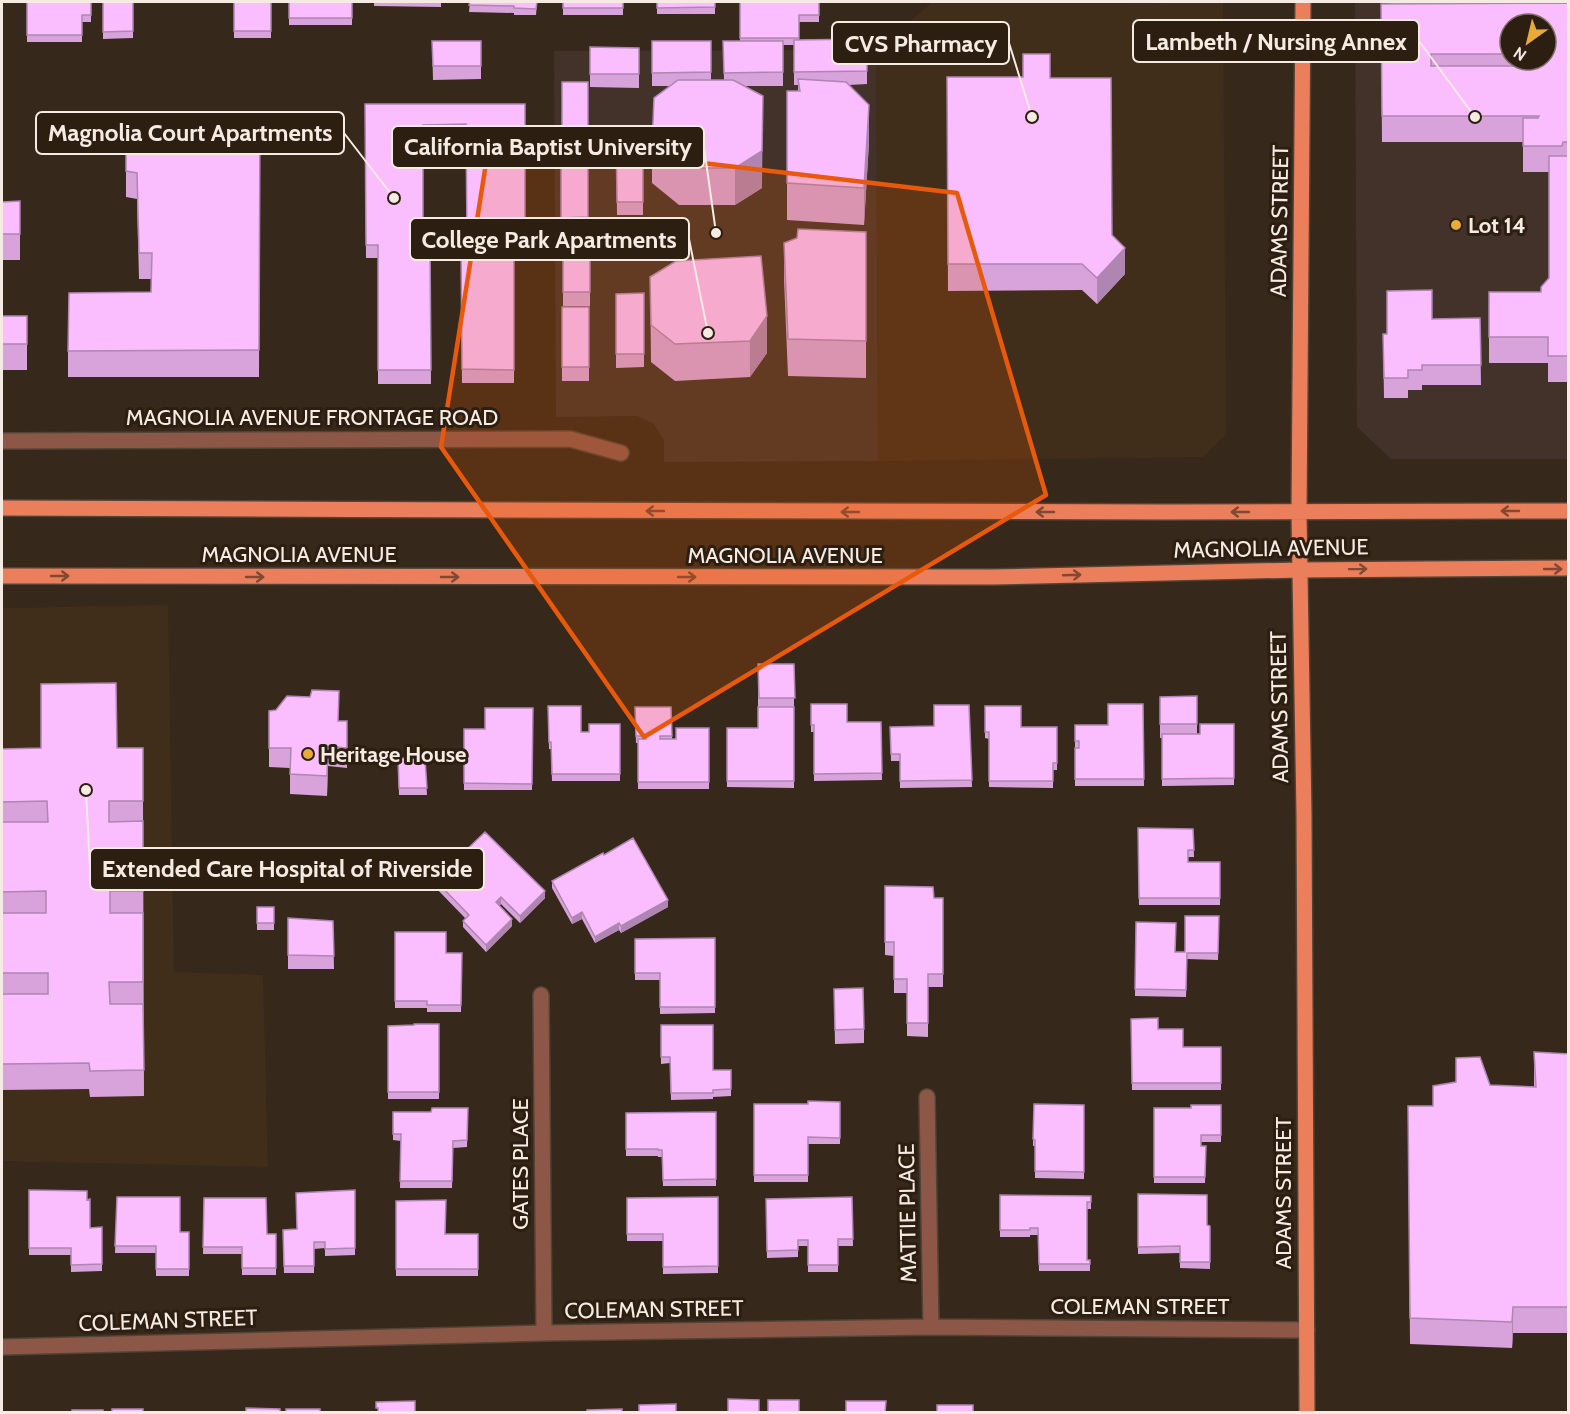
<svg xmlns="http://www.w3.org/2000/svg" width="1570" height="1414" font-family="Cabin,sans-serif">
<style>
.built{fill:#402d1a}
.education{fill:#433229;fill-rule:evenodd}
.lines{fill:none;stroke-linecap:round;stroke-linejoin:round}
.minor-casing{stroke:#514336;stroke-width:18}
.major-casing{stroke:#514336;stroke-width:18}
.minor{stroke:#8c5746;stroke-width:15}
.major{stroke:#eb7e5b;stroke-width:15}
.wall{fill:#d7a3da;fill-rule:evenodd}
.shaded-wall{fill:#af85b2}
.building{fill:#fabefe;stroke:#af85b2;stroke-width:1.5;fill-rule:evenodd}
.oneway{stroke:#824932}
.marked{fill:#e8590c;fill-opacity:0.2;stroke:#e8590c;stroke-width:4.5;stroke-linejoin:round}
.poi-dot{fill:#e8ab37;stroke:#2c1e11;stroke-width:2}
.labels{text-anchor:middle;stroke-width:6;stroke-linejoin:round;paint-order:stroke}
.street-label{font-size:22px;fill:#f5ebe2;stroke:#2c1e11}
.poi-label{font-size:22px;font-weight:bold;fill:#f5ebe2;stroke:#2c1e11;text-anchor:start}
.leader{fill:none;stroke:#f5ebe2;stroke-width:2}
.callout-dot{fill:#f5ebe2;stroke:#2c1e11;stroke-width:2}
.callout{fill:#2c1e11;stroke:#f5ebe2;stroke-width:2}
.callout-label{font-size:24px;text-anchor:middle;font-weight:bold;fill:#f5ebe2}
</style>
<rect width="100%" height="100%" fill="#36281a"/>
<path class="built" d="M931 3 1223 4 1226 434 1203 457 878 461 876 50Z
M168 605 174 972 263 975 268 1167 2 1161V608Z"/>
<path class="education" d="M955 2H1223V4L955 3Z
M1355 2H1568V459H1391L1357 427ZM1510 24H1546V60H1510Z
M876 50 878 461 664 462V440L654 424 637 416 556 417 554 51Z"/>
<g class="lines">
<g class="minor-casing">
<path id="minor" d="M2 441 570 439 621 453
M541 995 544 1333
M927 1097 931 1327
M2 1347 544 1333 931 1327 1307 1330"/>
</g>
<g class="major-casing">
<path id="major" d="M1303 2 1299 513 1304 815 1307 1412
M2 508C524 510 1046 514 1568 511
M2 576 993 577 1299 570 1568 568"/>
</g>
<use href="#minor" class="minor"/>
<use href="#major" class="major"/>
</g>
<path class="wall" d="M27 2H91V22H82V42H27Z
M103 2H133V38L103 39Z
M200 2H271V38H234V3H200Z
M289 2H352V25H289Z
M374 2H441V7L374 6Z
M470 2H537L536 15H514V13L469 12Z
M563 2H623V15H563Z
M657 2H715V14H657Z
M740 2H819V22H799V40L867 39V84L849 85 869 142 864 225 787 220V91H798V85H794V45H783V86H744L762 188 735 205H679L652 183V146L670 86H652V41H711V80H724L723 41H740Z
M1396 2H1466V3H1569V382H1548V363H1489V292H1541L1549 279V172H1523V142H1382L1381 4 1396 3ZM1510 24 1546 60H1510Z
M432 41H481V79L433 80Z
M590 47 639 48V88L590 87Z
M947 77 1050 78 1112 235 1125 274 1097 304 1082 290 948 291Z
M562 82H588V156H562Z
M365 104H525V258H514V383H462L461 244H467L466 138H423V244H430L431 384H378V258H366Z
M126 117 260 121 259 377H68V351L151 292V279H139L137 199 126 197Z
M616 130H643V215H617Z
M561 157 588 158V231H590V306H563V231H561Z
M20 201V260H2V202Z
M866 232V378L788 376 784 280V243Z
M676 261 767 353 750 377 675 381 651 362 650 277Z
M644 293V367L616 368V294Z
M562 307H589V381H562Z
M2 316H27V370H2Z
M1480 318 1481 385H1422V390H1408V398H1384L1383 334H1387L1432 319Z
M758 664H794V788L727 787V728H758Z
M1197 696V734L1234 724V785L1162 786V738H1160V697Z
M811 704 847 722H881L882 780 814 781V732H811Z
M1143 704 1144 786H1075V725H1108Z
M969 705 972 787 900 788V761H891L890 727 934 726Z
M548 706 581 732H589L620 724V781H552L551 749H549Z
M985 706 1021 727H1057V770H1053V788L989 787V739L985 738Z
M635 707H671L672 739H676L709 728V789H638V743H636Z
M533 708 532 790H464V729H485Z
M269 711 339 721 347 741V768L328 766 327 796 290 794V768L269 767Z
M117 748 143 801 144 1096 90 1097 89 1089 2 1090V749Z
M398 758H425L427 795H399Z
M1138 828 1193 829 1194 857H1188V862H1220V905H1139Z
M604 855 668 907 621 933 619 930 595 943 582 919 572 924 552 888V881Z
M435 880 545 898 520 923 501 904 499 906 512 926 486 952 463 927V921L465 918 435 887Z
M885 886 934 898H943V987H928V1037L907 1036V993H894V956L885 955Z
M257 907H274V930H257Z
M1219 916 1218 960 1187 959 1186 997 1135 996 1136 922 1175 952H1185Z
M288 918 333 921 334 969H288Z
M395 932 446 953H462L461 1012H427V1008H395Z
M715 938V1013L660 1014V980H635V939Z
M834 989 864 1029V1043L835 1044Z
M1131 1019 1183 1047H1221V1090H1132Z
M439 1024V1099H388V1026Z
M661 1025 713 1070H731V1096L713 1097V1099L671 1100 670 1063 661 1064Z
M1534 1052 1569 1054V1333H1513L1512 1348 1410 1344 1408 1106H1433L1490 1085 1534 1087Z
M840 1102V1144H808V1182H754V1104H808Z
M1084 1105V1179L1035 1178V1146H1033V1139Z
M1221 1105V1142H1201V1146H1206L1205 1183H1154V1108H1191Z
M468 1108 467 1147 453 1148 452 1188H400L401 1141 393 1140V1112H431Z
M716 1112V1186H663L662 1157H658V1156H626V1113Z
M29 1190 87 1200 90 1228 102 1227V1271L71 1272V1255H29Z
M355 1190V1255L325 1256V1248L314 1249V1273H284L283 1230H297Z
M1138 1194 1207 1225 1210 1226V1269L1180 1268V1253L1138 1254Z
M1000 1195 1091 1196V1209H1087V1260H1090V1271H1039L1038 1235H1030V1237H1000Z
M117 1197 180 1232H189V1276H156V1253H115Z
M718 1197V1273L663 1274V1241H627V1198Z
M852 1197 853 1246H838V1272H808V1246H798V1257L767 1258 766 1199Z
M204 1198 267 1234H276V1275H242V1254H203Z
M396 1201 446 1234H478V1276H396Z"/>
<path class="shaded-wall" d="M763 96 762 188 735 205V168Z
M869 105V142L864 225V188Z
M1125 248V274L1097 304V278Z
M767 316V353L750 377V341Z
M328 746V766L327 796V776Z
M545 891V898L520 923V916Z
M501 897V904L496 909V902Z
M668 900V907L621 933V926Z
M582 912V919L572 924V918Z
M512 919V926L486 952V945Z
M619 923V930L595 943V937Z
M1513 1307V1333L1512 1348V1322Z"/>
<path class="building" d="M27 2H91V15H82V35H27Z
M103 2H133V31L103 32Z
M234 2H271V31H234Z
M289 2H352V18H289Z
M470 2H537L536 9 514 8V6L469 5Z
M563 2H623V8H563Z
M657 2H715V7L657 8Z
M740 2H819V15H799V38H740Z
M1569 3V142H1563L1562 146H1523V118H1538L1539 116H1382L1381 4ZM1510 24H1546V60H1521L1522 66H1431V54H1510Z
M867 39V71L794 72V40Z
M432 41H481V66H433Z
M652 41H711V72L652 73Z
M723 41H783V72L724 73Z
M590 47 639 48V74H590Z
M1023 54H1050V78H1111L1112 235 1125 248 1097 278 1082 264H948L947 77H1023Z
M798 79 846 82 869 105 864 188 787 183V91H800Z
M678 80H733L763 96 762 151 735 168H679L652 146 654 98Z
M562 82H588V142L562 143Z
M365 104H525V245H514V370L462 369 461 244H467L466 124 423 125V244H430L431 370H378V245H366Z
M126 117 260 121 259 350 68 351 69 293 151 292 152 253H139L137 173 126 171Z
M616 130H643V202H617Z
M1549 156H1569V356H1548V337H1489V292H1541V287L1549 278Z
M561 157 588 158V217L561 218Z
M20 201V234H2V202Z
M798 229 866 232V341L788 339 784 243 797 238Z
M563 231H590V292H563Z
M761 256 767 316 750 341 675 344 651 325 650 277 676 261Z
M1432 290V319L1480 318 1481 365H1422V370H1408V378H1384L1383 334H1387V291Z
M644 293V354H616V294Z
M562 307H589V367H562Z
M2 316H27V344H2Z
M758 664H794L795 698H759Z
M116 683 117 748H143V801H109V822L143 821V891H110V913H143V982H109L110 1004H143L144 1070 90 1071 89 1063 2 1064V994H48V973H2V913H46V891L2 892V822H48L47 801 2 802V749L41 748V684Z
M312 690 339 691 338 721H347V748L328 746 327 776 290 774 291 748H269V711L276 710 287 696 310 697Z
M1197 696V724H1160V697Z
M811 704H847V722H881L882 773 814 774V725H811Z
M1108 704H1143L1144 779H1075V748H1079V741H1075V725H1108Z
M934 705H969L972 780 900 781V754H891L890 727 934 726Z
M548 706H581V732H589V724H620V774H552L551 742H549Z
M985 706H1021V727H1057V763H1053V781H989V732H985Z
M635 707H671L672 736H660V739H676V728H709V782H638V739H646V736H636Z
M758 707H794V781H727V728H758Z
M485 708H533L532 784 464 783V729H485Z
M1200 724H1234V778L1162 779V734H1200Z
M398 758H425L427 788H399Z
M1138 828 1193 829 1194 850H1188V862H1220V898H1139Z
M485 832 545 891 520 916 501 897 496 902 512 919 486 945 463 921 469 915 435 880Z
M633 838 668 900 621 926 619 923 595 937 582 912 572 918 552 881 603 853 604 855Z
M885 886 933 887 934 898H943V974H928V1023H907V979H894V942H885Z
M257 907H274V923H257Z
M1185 916H1219L1218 953H1187L1186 990 1135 989 1136 922 1176 923 1175 952H1185Z
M288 918 333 921 334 956 288 955Z
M395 932H446V953H462L461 1005H427V1001H395Z
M715 938V1007H660V973H635V939Z
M863 988 864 1029 835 1030 834 989Z
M1158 1018V1029H1183V1047H1221V1083H1132L1131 1019Z
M414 1024H439V1092H388V1026L414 1025Z
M661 1025H713V1070H731V1089L713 1090V1093H671L670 1057H661Z
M1534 1052 1569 1054V1307H1513L1512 1322 1410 1318 1408 1106H1433V1086L1456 1082V1058L1480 1057 1490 1085 1536 1087Z
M808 1101 840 1102V1138L808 1137V1175H754V1104H808Z
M1034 1104 1084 1105V1172L1035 1171V1140L1033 1139Z
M1191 1105H1221V1135H1201V1146H1206L1205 1177H1154V1108H1191Z
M432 1108H468L467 1140 453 1141 452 1181H400L401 1134H393V1112H431Z
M716 1112V1179L663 1180 662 1150H658V1149H626V1113Z
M29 1190 87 1191V1200L90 1199V1228L102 1227V1264L71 1265V1248H29Z
M355 1190V1248L325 1249V1242H314V1266H284L283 1230 297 1229 296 1193Z
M1138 1194 1207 1195V1225L1210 1226V1262H1180V1246L1138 1247Z
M1000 1195 1091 1196V1202H1087V1260H1090V1264H1039L1038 1228H1030V1230H1000Z
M117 1197H180V1232H189V1269H156V1246H115Z
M718 1197V1266L663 1267V1234H627V1198Z
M852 1197 853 1239H838V1265H808V1240H798V1250L767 1251 766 1199Z
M204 1198H266L267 1234H276V1268H242V1247H203Z
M446 1200 445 1234H478V1269H396V1201Z
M728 1399 759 1400V1413H728Z
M768 1400H799V1413H768Z
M415 1401V1413H378V1408H376V1402Z
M846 1401H886L885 1413H846Z
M676 1404V1413H639V1405Z
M937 1405H973V1413H937Z
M246 1408 280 1409V1413H246Z
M112 1409H143V1413H112Z
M286 1409H320V1413H286Z
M622 1409V1413H587V1410Z
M72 1410H103V1413H72Z"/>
<defs><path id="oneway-shaft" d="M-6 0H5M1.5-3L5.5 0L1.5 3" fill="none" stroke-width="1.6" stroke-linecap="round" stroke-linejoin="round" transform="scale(1.5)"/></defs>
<g class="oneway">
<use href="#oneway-shaft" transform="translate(655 511) rotate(-180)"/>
<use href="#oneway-shaft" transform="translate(1510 511) rotate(180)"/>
<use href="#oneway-shaft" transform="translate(850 512) rotate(-180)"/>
<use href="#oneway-shaft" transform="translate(1045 512) rotate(-180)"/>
<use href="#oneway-shaft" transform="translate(1240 512) rotate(-180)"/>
<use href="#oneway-shaft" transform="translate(1358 569) rotate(-1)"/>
<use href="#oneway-shaft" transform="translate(1553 569)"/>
<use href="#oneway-shaft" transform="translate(1072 575) rotate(-2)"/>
<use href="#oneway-shaft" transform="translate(60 576)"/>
<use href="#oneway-shaft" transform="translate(255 577)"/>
<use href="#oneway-shaft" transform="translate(450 577)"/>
<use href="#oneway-shaft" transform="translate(687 577)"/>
</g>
<path class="marked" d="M490 138 957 193 1046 495 644 737 441 447Z"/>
<g class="poi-dot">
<circle cx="1456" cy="225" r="6"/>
<circle cx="308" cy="754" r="6"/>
</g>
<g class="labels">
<g class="street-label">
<text transform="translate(1279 221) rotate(-89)" y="8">ADAMS STREET</text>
<text x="312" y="425">MAGNOLIA AVENUE FRONTAGE ROAD</text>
<text transform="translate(1271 548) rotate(-1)" y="8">MAGNOLIA AVENUE</text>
<text x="299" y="562">MAGNOLIA AVENUE</text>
<text x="785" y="563">MAGNOLIA AVENUE</text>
<text transform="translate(1279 707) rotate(-91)" y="8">ADAMS STREET</text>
<text transform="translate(520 1164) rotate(-90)" y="8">GATES PLACE</text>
<text transform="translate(1283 1193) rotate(-90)" y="8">ADAMS STREET</text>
<text transform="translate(907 1213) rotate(-91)" y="8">MATTIE PLACE</text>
<text x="1140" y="1314">COLEMAN STREET</text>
<text transform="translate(654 1309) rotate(-1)" y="8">COLEMAN STREET</text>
<text transform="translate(168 1320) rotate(-2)" y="8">COLEMAN STREET</text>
</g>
<g class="poi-label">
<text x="1468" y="233">Lot 14</text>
<text x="320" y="762">Heritage House</text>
</g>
</g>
<path class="leader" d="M1475 117L1419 41M1032 117L1009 43M394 198L344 133M716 233L704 147M708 333L689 239M86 790L90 869"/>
<g class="callout-dot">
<circle cx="1475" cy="117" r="6"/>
<circle cx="1032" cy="117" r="6"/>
<circle cx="394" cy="198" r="6"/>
<circle cx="716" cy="233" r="6"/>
<circle cx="708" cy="333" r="6"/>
<circle cx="86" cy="790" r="6"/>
</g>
<g class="callout">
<rect x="1133" y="20" width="286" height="42" rx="6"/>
<rect x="832" y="22" width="177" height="42" rx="6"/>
<rect x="36" y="112" width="308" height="42" rx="6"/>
<rect x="392" y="126" width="312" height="42" rx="6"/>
<rect x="410" y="218" width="279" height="42" rx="6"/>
<rect x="90" y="848" width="394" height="42" rx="6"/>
</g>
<g class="callout-label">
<text x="1276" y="50">Lambeth / Nursing Annex</text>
<text x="921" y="52">CVS Pharmacy</text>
<text x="190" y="141">Magnolia Court Apartments</text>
<text x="548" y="155">California Baptist University</text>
<text x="549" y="248">College Park Apartments</text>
<text x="287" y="877">Extended Care Hospital of Riverside</text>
</g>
<rect width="1570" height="1414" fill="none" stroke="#f5ebe2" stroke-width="6"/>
<g transform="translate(1528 42) rotate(214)"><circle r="28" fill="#2c1e11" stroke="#7c7065" stroke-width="1.5"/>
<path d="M0-4.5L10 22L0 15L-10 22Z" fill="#e8ab37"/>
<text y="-9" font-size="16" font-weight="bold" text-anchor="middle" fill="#f5ebe2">N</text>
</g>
</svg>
